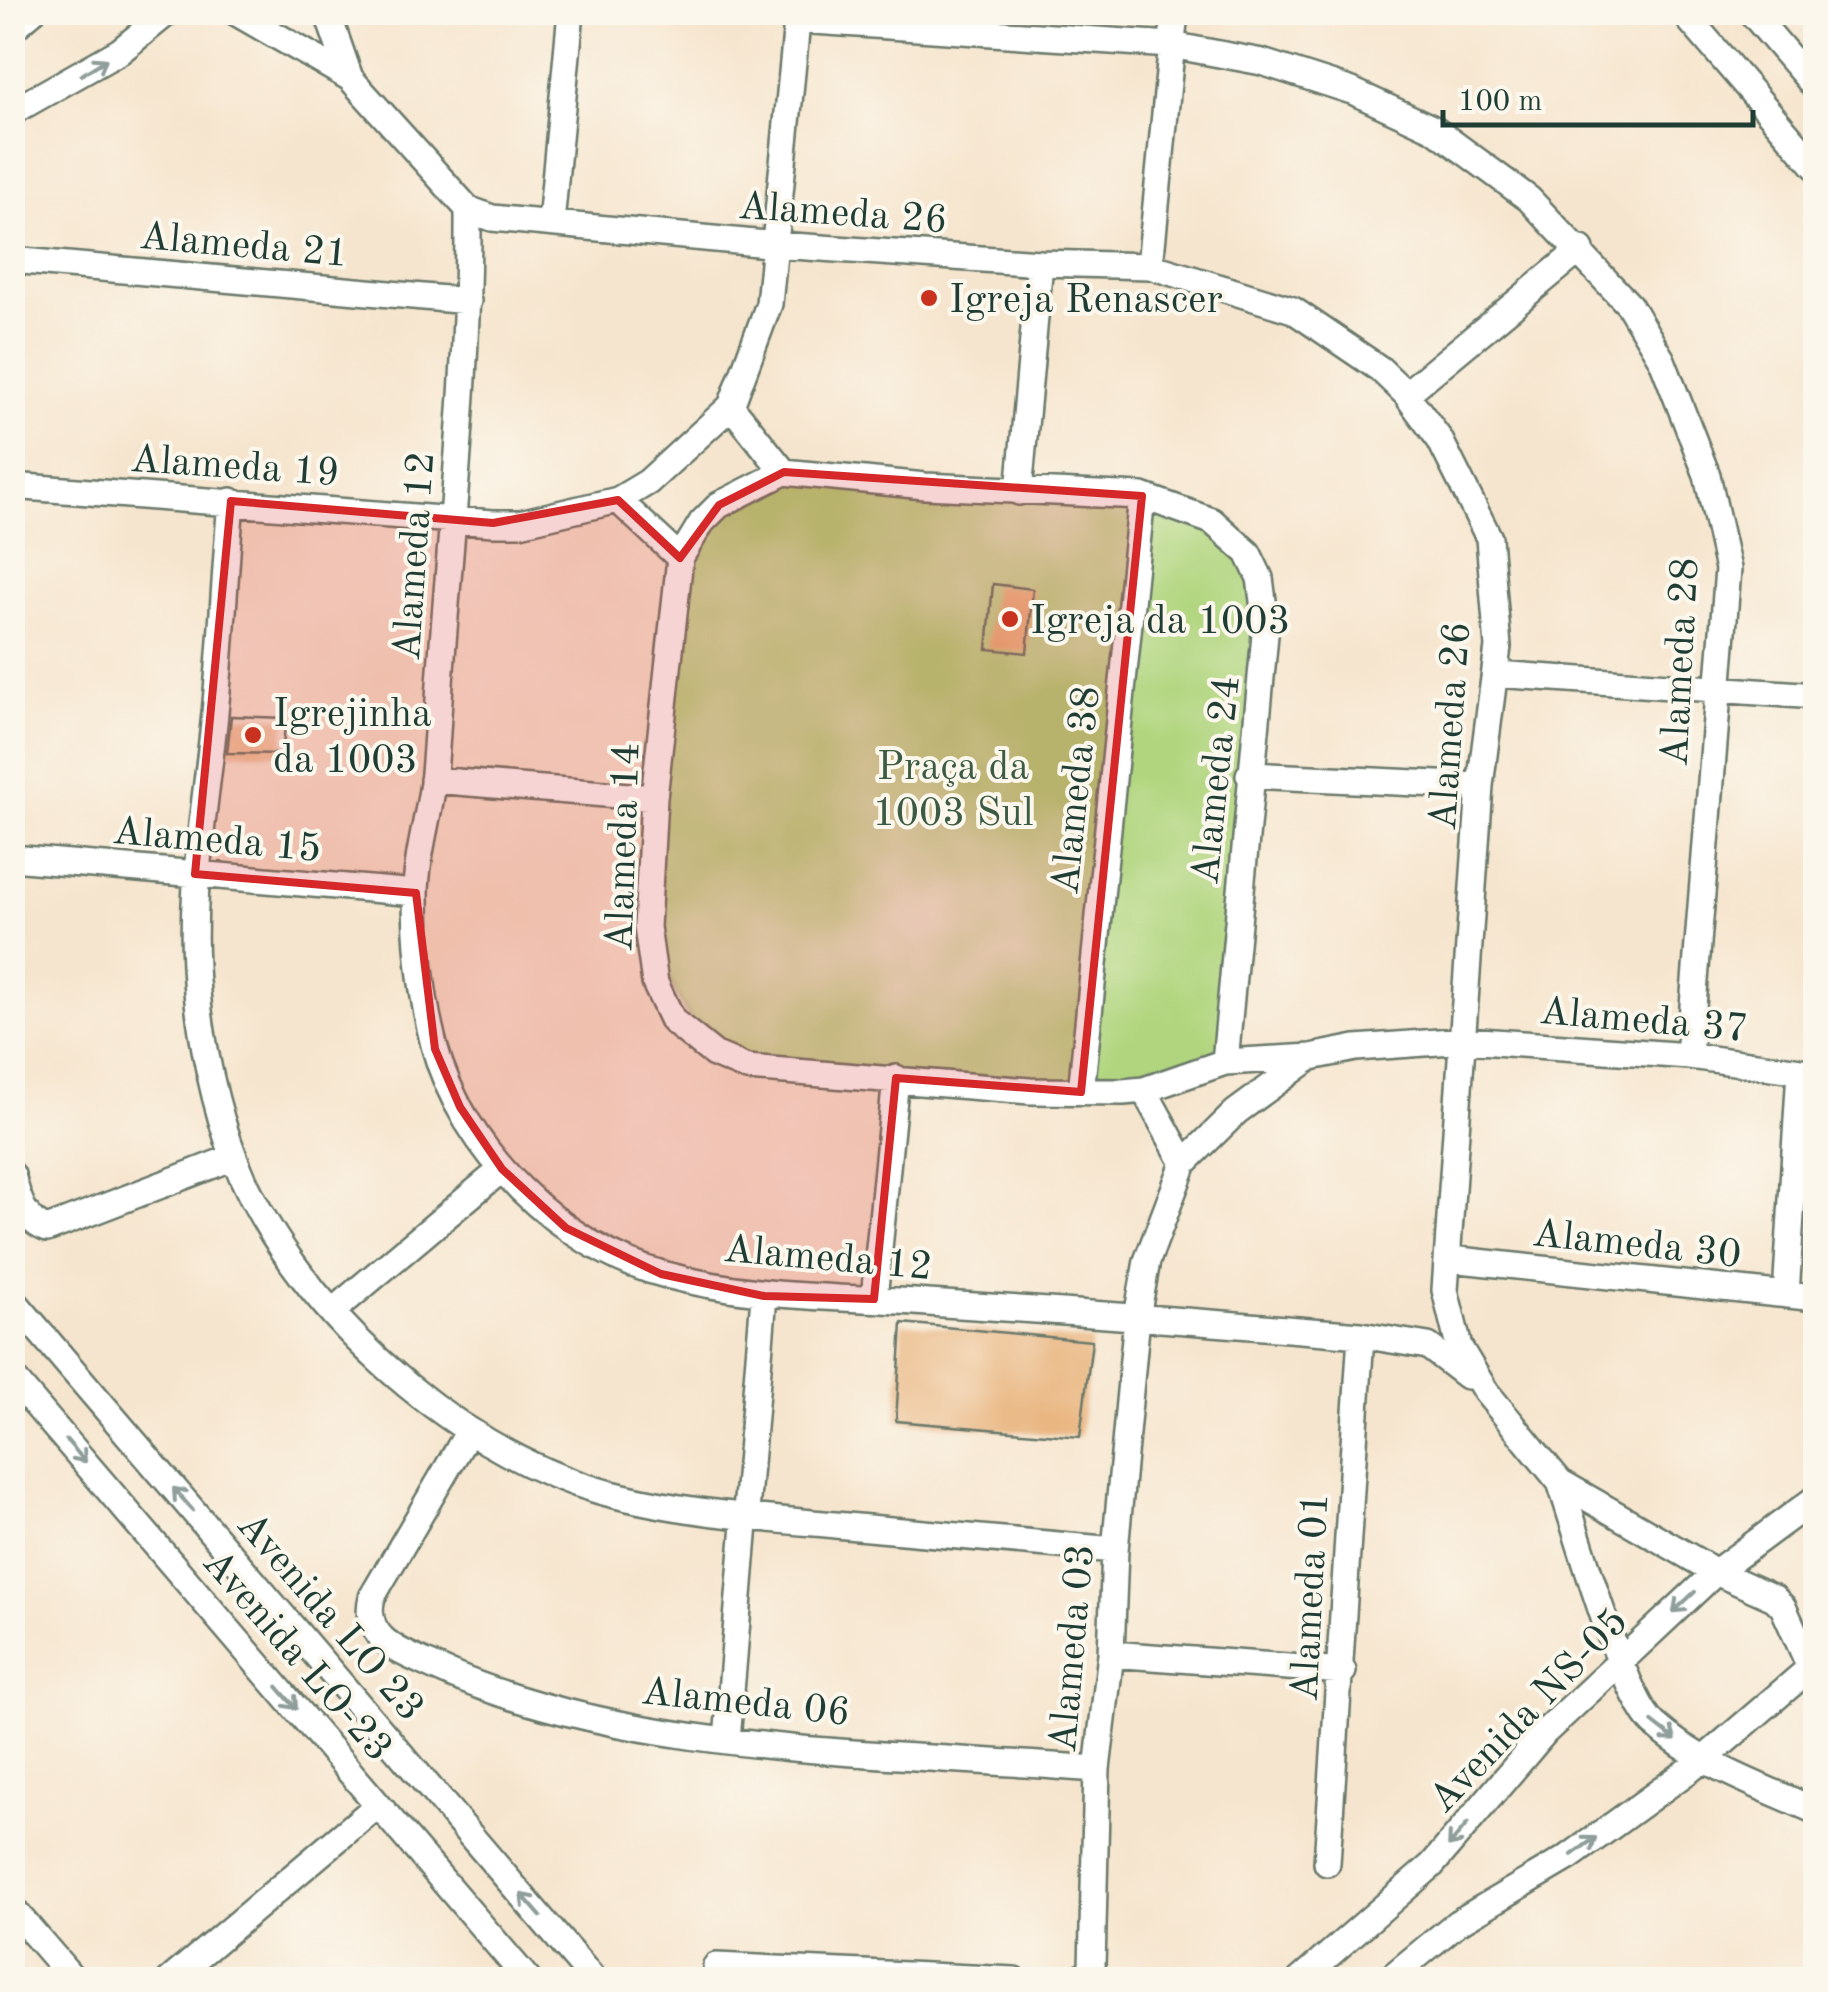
<svg xmlns="http://www.w3.org/2000/svg" width="1828" height="1992" font-family="'Old Standard TT',serif">
<style>
.green{fill:#b0d57e;stroke:#688959;stroke-width:2.5}
.building{fill:#e6ab6f}
.lines{fill:none;stroke-linecap:round;stroke-linejoin:round}
.minor-casing{stroke:#6a786a;stroke-width:30}
.minor{stroke:#fff;stroke-width:25}
.oneway{stroke:#8f9e9a}
.marked{fill:#d62828;fill-opacity:0.2;stroke:#d62828;stroke-width:8;stroke-linejoin:round}
.poi-dot{fill:#c8321e;stroke:#fbf7ec;stroke-width:4}
.labels{text-anchor:middle;stroke-width:8;stroke-linejoin:round;paint-order:stroke}
.street-label{font-size:40px;fill:#1f3d34;stroke:#fbf7ec}
.poi-label{font-size:40px;fill:#1f3d34;stroke:#fbf7ec;text-anchor:start}
.park-label{font-size:40px;fill:#3c5b43;stroke:#fbf7ec}
</style>
<rect width="100%" height="100%" fill="#fbf7ec"/>
<filter id="ink" filterUnits="userSpaceOnUse"><feTurbulence type="fractalNoise" baseFrequency=".01" numOctaves="2"/><feDisplacementMap in="SourceGraphic" scale="20" xChannelSelector="R" yChannelSelector="G"/><feConvolveMatrix kernelMatrix="1 2 1 2 8 2 1 2 1" color-interpolation-filters="sRGB"/></filter>
<filter id="wash" filterUnits="userSpaceOnUse"><feTurbulence type="fractalNoise" baseFrequency=".0048" numOctaves="4" result="noise"/><feDisplacementMap in="SourceGraphic" scale="40" xChannelSelector="R" yChannelSelector="G"/><feGaussianBlur stdDeviation="2.25" result="paint"/><feColorMatrix in="noise" values="0 0 0 0 0 0 0 0 0 0 0 0 0 0 0 0 0 1.4 0 .05"/><feComposite in="paint" operator="in"/></filter>
<g filter="url(#wash)">
<rect width="100%" height="100%" fill="#f6e5ce"/>
<path class="green" d="M784 472 1157 501 1248 553 1264 656 1225 1062 1144 1090 771 1068 703 1046 644 930 681 555 719 505Z"/>
<g id="blocks">
<path class="building" d="M993 584 1033 589 1027 653 987 649Z
M231 716 286 718 282 754 227 753Z
M902 1323 1092 1341 1080 1437 896 1421Z"/>
</g>
</g>
<g filter="url(#ink)">
<use href="#blocks" fill-opacity="0" stroke="#6a786a" stroke-width="2.5"/>
<g class="lines">
<g class="minor-casing">
<path id="minor" d="M235 12 350 78 468 209 492 218 778 245 1040 263 1150 266 1293 310 1380 369 1406 394 1440 440 1489 538 1498 647 1480 786 1445 1290 1459 1347 1486 1392 1560 1482 1716 1572 1774 1598 1783 1607 1816 1680
M327 12 350 78
M1683 12 1816 167
M1751 12 1816 88
M798 20 1171 45 1262 62 1352 91 1434 129 1529 199 1629 305 1662 360 1707 475 1728 569 1689 1056
M12 29 32 12
M12 112 120 51 168 12
M468 209C469 363 452 517 441 670 438 708 437 746 433 783 428 820 416 858 416 895 416 944 422 998 434 1045 462 1150 561 1248 666 1275 754 1299 838 1296 928 1303 1072 1312 1217 1323 1361 1335L1428 1346 1467 1376
M551 223 571 12
M12 260 468 301
M1150 266 1175 12
M1406 394 1581 249
M731 406 784 472
M12 486 493 523H520L618 500 648 482 731 406 769 304 798 12
M1019 492 1040 263
M618 500 680 558
M231 501C225 571 222 642 215 713 206 806 187 897 197 992 202 1045 215 1107 234 1157 290 1303 450 1449 600 1491 675 1512 758 1518 835 1525 928 1533 1021 1542 1115 1550
M1495 674 1816 696
M1249 775 1480 786
M433 780 654 798
M12 858 416 893
M1225 1062 1266 624 1260 578 1248 553 1212 521 1142 496 925 486 784 472 719 505 702 522 680 558 654 798 647 927 655 983 673 1021 714 1054 747 1068 1030 1091 1123 1092 1144 1090 1225 1062 1311 1057
M1144 1090 1184 1163
M1081 1092 1142 496
M12 1175C18 1198 23 1220 47 1229L234 1157
M1450 1259 1816 1298
M1786 1295 1800 1071
M12 1299 594 1980
M874 1299 896 1078
M333 1311 502 1169
M12 1377 528 1980
M469 1431 372 1597C361 1639 401 1652 434 1667 626 1755 887 1752 1097 1769
M1560 1482C1577 1532 1622 1694 1654 1724 1699 1765 1761 1786 1816 1811
M1111 1654 1343 1671
M727 1740 764 1296
M1327 1863 1361 1335
M12 1908 74 1980
M716 1966 1014 1980
M170 1980 378 1805
M1081 1980 1092 1967 1097 1769 1111 1654 1115 1550 1137 1317 1147 1261 1184 1163 1236 1112 1311 1057 1356 1048 1466 1040 1689 1056 1816 1073
M1300 1980 1432 1865 1545 1732 1621 1661 1716 1572 1816 1498
M1388 1980 1457 1923 1569 1857 1703 1760 1816 1663"/>
</g>
<use href="#minor" class="minor"/>
</g>
<defs><path id="oneway-shaft" d="M-6 0H5M1.5-3L5.5 0L1.5 3" fill="none" stroke-width="1.6" stroke-linecap="round" stroke-linejoin="round" transform="scale(2.5)"/></defs>
<g class="oneway">
<use href="#oneway-shaft" transform="translate(94 67) rotate(-32)"/>
<use href="#oneway-shaft" transform="translate(76 1451) rotate(49)"/>
<use href="#oneway-shaft" transform="translate(183 1499) rotate(-131)"/>
<use href="#oneway-shaft" transform="translate(1684 1602) rotate(137)"/>
<use href="#oneway-shaft" transform="translate(287 1698) rotate(49)"/>
<use href="#oneway-shaft" transform="translate(1664 1731) rotate(38)"/>
<use href="#oneway-shaft" transform="translate(1458 1835) rotate(130)"/>
<use href="#oneway-shaft" transform="translate(1584 1846) rotate(-36)"/>
<use href="#oneway-shaft" transform="translate(531 1905) rotate(-131)"/>
</g>
</g>
<path class="marked" d="M784 472 1142 496 1081 1092 896 1078 874 1299 764 1296 661 1274 566 1228 502 1169 460 1107 435 1049 416 893 195 874 231 501 493 523 618 500 680 558 719 505Z"/>
<g class="poi-dot">
<circle cx="929" cy="298" r="10"/>
<circle cx="1010" cy="619" r="10"/>
<circle cx="253" cy="735" r="10"/>
</g>
<g class="labels">
<g class="street-label">
<text transform="translate(843 211) rotate(4)" y="14">Alameda 26</text>
<text transform="translate(244 243) rotate(5)" y="14">Alameda 21</text>
<text transform="translate(235 464) rotate(4)" y="14">Alameda 19</text>
<text transform="translate(412 556) rotate(-86)" y="14">Alameda 12</text>
<text transform="translate(1678 662) rotate(-87)" y="14">Alameda 28</text>
<text transform="translate(1448 726) rotate(-86)" y="14">Alameda 26</text>
<text transform="translate(1214 780) rotate(-84)" y="14">Alameda 24</text>
<text transform="translate(1074 790) rotate(-84)" y="14">Alameda 38</text>
<text transform="translate(217 838) rotate(5)" y="14">Alameda 15</text>
<text transform="translate(621 847) rotate(-88)" y="14">Alameda 14</text>
<text transform="translate(1644 1018) rotate(5)" y="14">Alameda 37</text>
<text transform="translate(1637 1242) rotate(6)" y="14">Alameda 30</text>
<text transform="translate(828 1256) rotate(5)" y="14">Alameda 12</text>
<text transform="translate(1308 1597) rotate(-87)" y="14">Alameda 01</text>
<text transform="translate(332 1615) rotate(49)" y="14">Avenida LO 23</text>
<text transform="translate(1070 1648) rotate(-85)" y="14">Alameda 03</text>
<text transform="translate(299 1654) rotate(49)" y="14">Avenida LO-23</text>
<text transform="translate(746 1700) rotate(6)" y="14">Alameda 06</text>
<text transform="translate(1527 1709) rotate(-46)" y="14">Avenida NS-05</text>
</g>
<g class="poi-label">
<text x="949" y="312">Igreja Renascer</text>
<text x="1030" y="633">Igreja da 1003</text>
<text x="273" y="726">Igrejinha<tspan x="273" dy="46">da 1003</tspan></text>
</g>
<g class="park-label">
<text x="953" y="779">Praça da<tspan x="953" dy="46">1003 Sul</tspan></text>
</g>
</g>
<rect width="1828" height="1992" fill="none" stroke="#fbf7ec" stroke-width="50"/>
<path d="M1443 110v15h310v-15" fill="none" stroke="#1f3d34" stroke-width="5"/>
<text x="1458" y="110" font-size="30" fill="#1f3d34" stroke="#fbf7ec" stroke-width="8" paint-order="stroke">100 m</text>
</svg>
